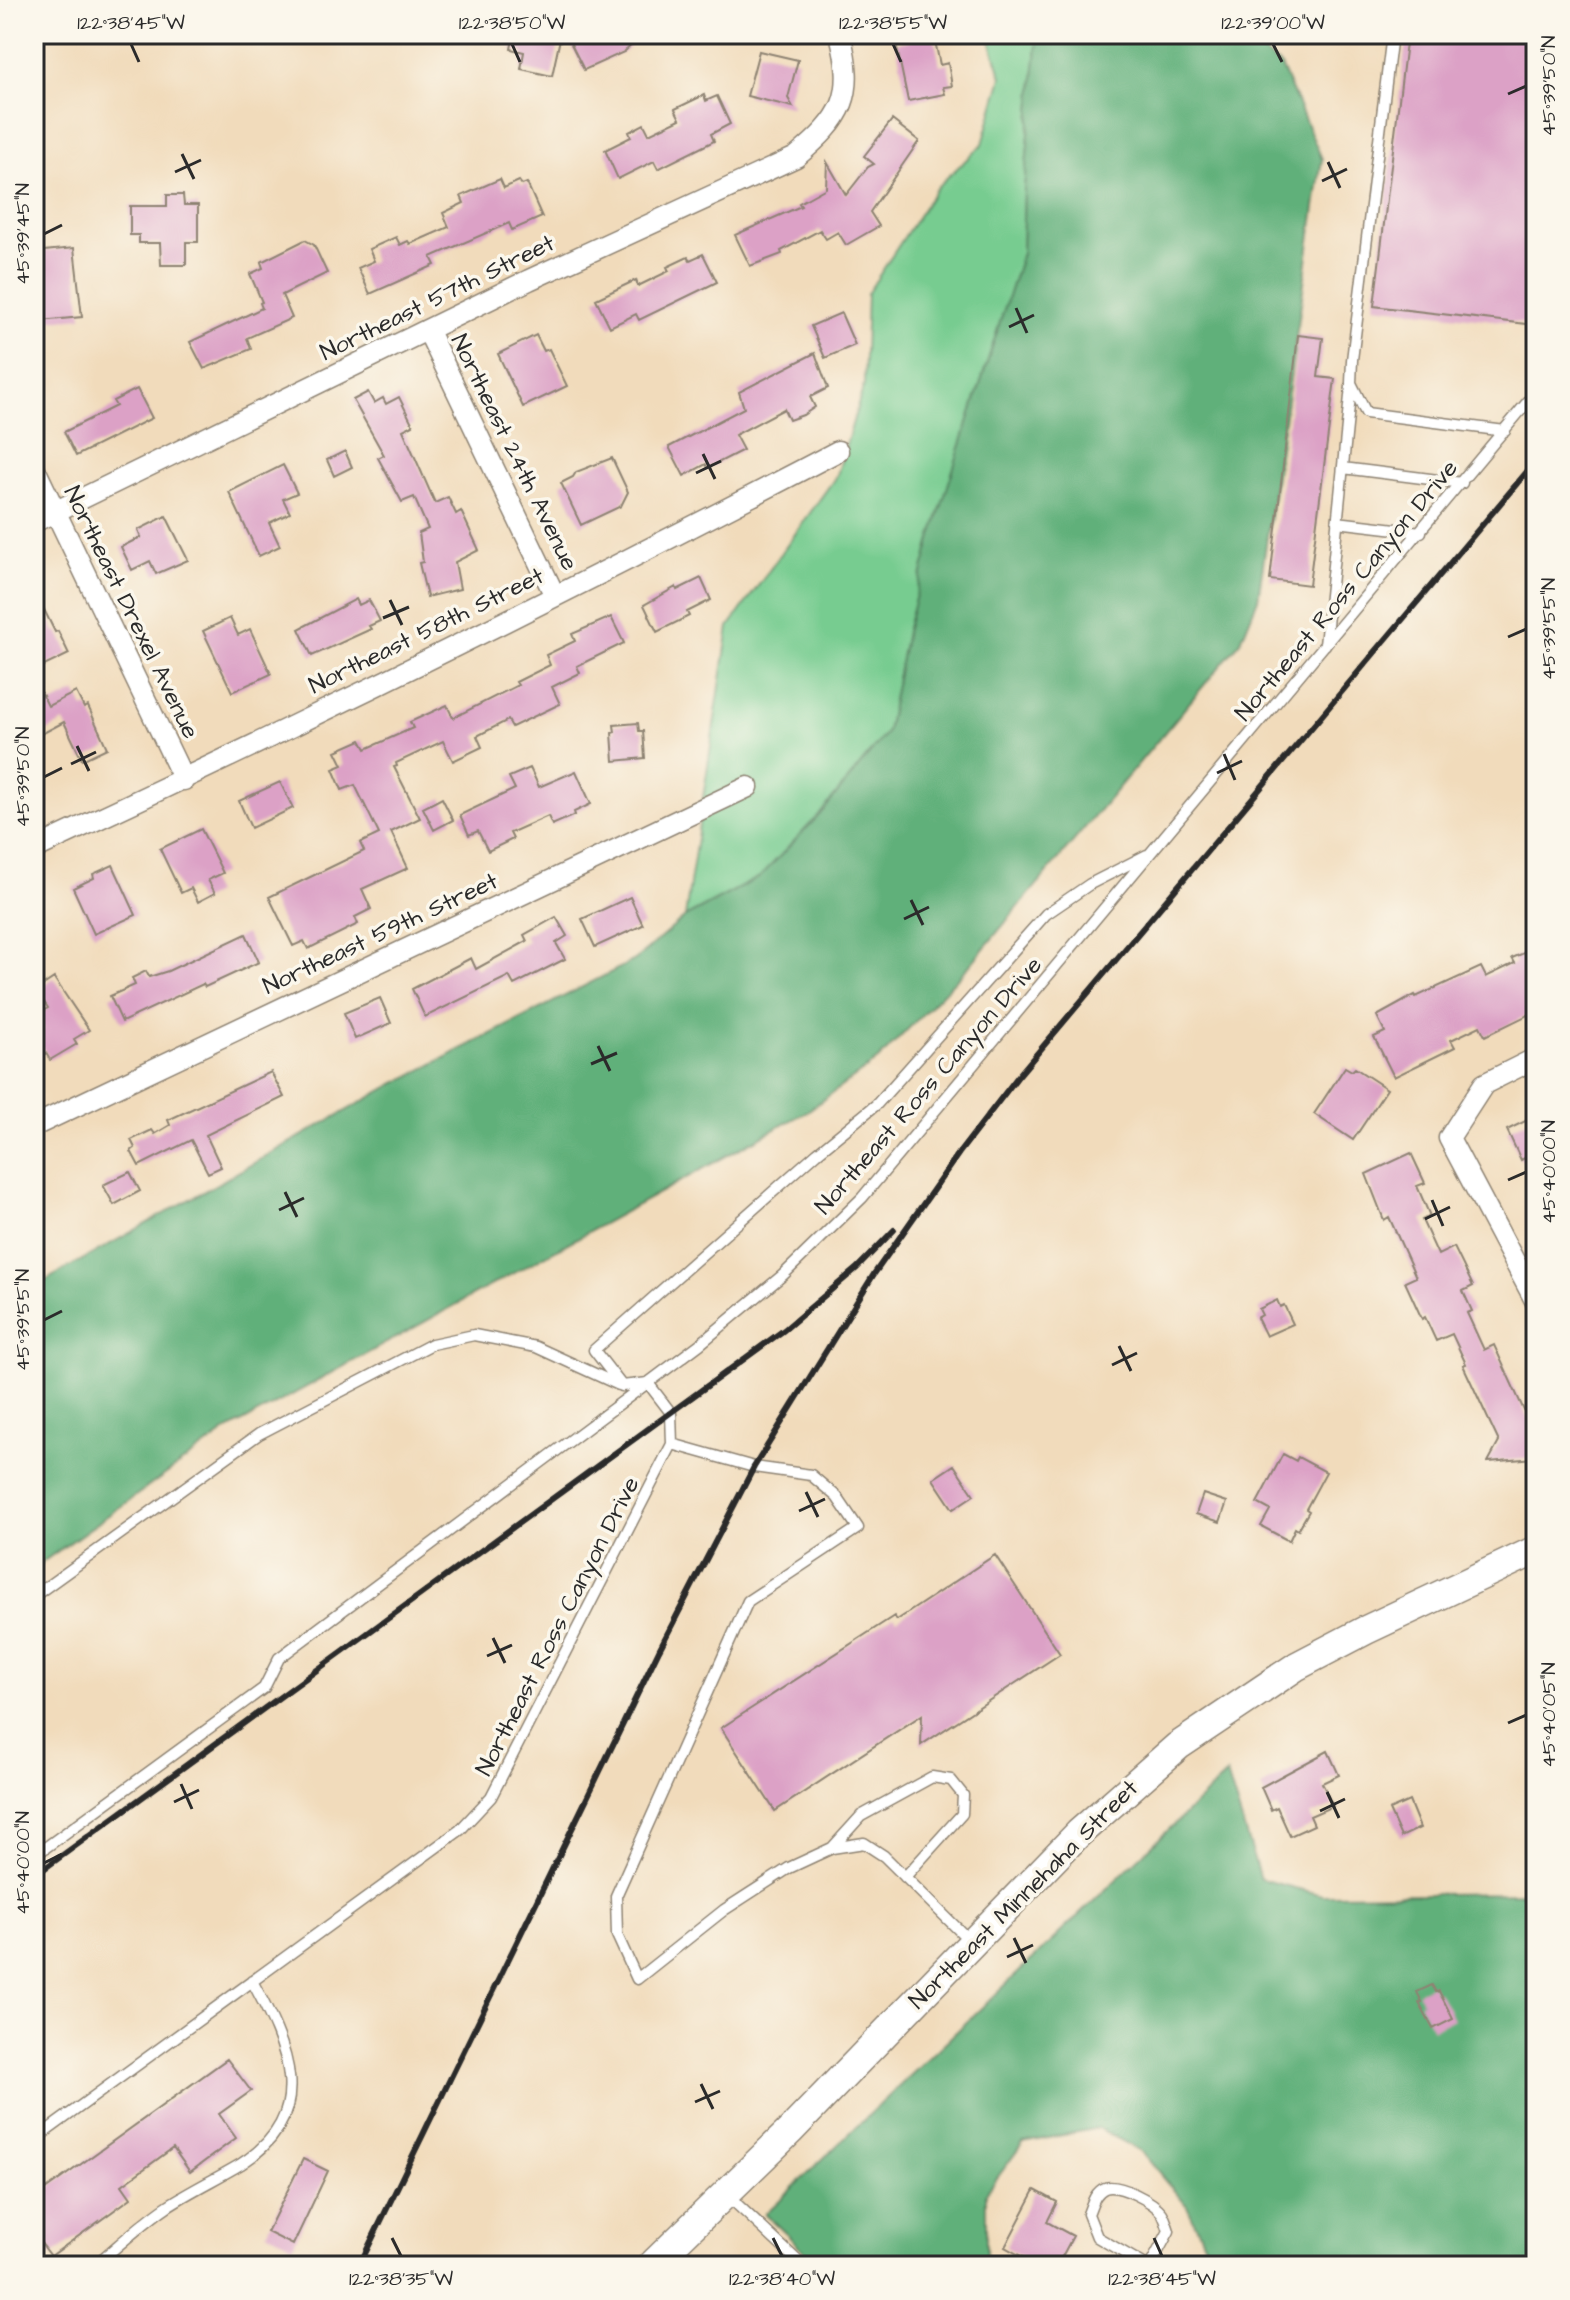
<svg xmlns="http://www.w3.org/2000/svg" width="1570" height="2300" font-family="'Architects Daughter',sans-serif">
<style>
.green{fill:#77cc90;stroke:#517c5e;stroke-width:2}
.forest{fill:#61b07a;stroke:#466e52;stroke-width:2}
.building{fill:#dca1c6}
.lines{fill:none;stroke-linecap:round;stroke-linejoin:round}
.lane-casing{stroke:#8e8373;stroke-width:13}
.street-casing{stroke:#8e8373;stroke-width:23}
.secondary-casing{stroke:#8e8373;stroke-width:31}
.lane{stroke:#fff;stroke-width:10}
.street{stroke:#fff;stroke-width:20}
.secondary{stroke:#fff;stroke-width:28}
.rail{stroke:#2b2b2b;stroke-width:6}
.ticks{fill:none;stroke:#2b2b2b;stroke-width:3}
.labels{text-anchor:middle;stroke-width:7;stroke-linejoin:round;paint-order:stroke}
.street-label{font-size:24px;fill:#2b2b2b;stroke:#fbf7ec}
.neatline{fill:none;stroke:#2b2b2b;stroke-width:3}
.ticks-label{font-size:20px;text-anchor:middle;fill:#2b2b2b}
</style>
<rect width="100%" height="100%" fill="#fbf7ec"/>
<filter id="ink" filterUnits="userSpaceOnUse"><feTurbulence type="fractalNoise" baseFrequency=".0125" numOctaves="2"/><feDisplacementMap in="SourceGraphic" scale="16" xChannelSelector="R" yChannelSelector="G"/><feConvolveMatrix kernelMatrix="1 2 1 2 8 2 1 2 1" color-interpolation-filters="sRGB"/></filter>
<filter id="wash" filterUnits="userSpaceOnUse"><feTurbulence type="fractalNoise" baseFrequency=".006" numOctaves="4" result="noise"/><feDisplacementMap in="SourceGraphic" scale="32" xChannelSelector="R" yChannelSelector="G"/><feGaussianBlur stdDeviation="1.8" result="paint"/><feColorMatrix in="noise" values="0 0 0 0 0 0 0 0 0 0 0 0 0 0 0 0 0 1.4 0 .05"/><feComposite in="paint" operator="in"/></filter>
<g filter="url(#wash)">
<rect width="100%" height="100%" fill="#f1dbbb"/>
<path class="green" d="M988 34H1038L1024 189 1022 253 932 537 906 632 887 732 823 811 760 877 685 917 729 627 837 475 864 385 867 294 937 187 983 144 1002 77Z"/>
<path class="forest" d="M1038 34H1162L1252 44 1281 66 1322 159 1258 599 1241 641 970 965 878 1060 806 1112 228 1430 34 1568V1287L392 1085 635 960 685 917 760 877 823 811 887 732 906 632 932 536 1022 253 1024 189Z
M1227 1774 1260 1879 1322 1895 1536 1893V2266H1215L1187 2206 1141 2151 1098 2128 1023 2143 986 2193V2266H820L765 2214Z"/>
<g id="blocks">
<path class="building" d="M514 34H561L552 76 521 69 524 52 511 49Z
M566 34H644L624 52 584 70Z
M1407 34H1536V325L1374 306Z
M934 36 940 65 948 63 952 86 943 87 945 94 908 101 896 43Z
M759 51 798 60 788 98 793 107 747 96Z
M704 95 706 101 717 96 730 124 711 134 714 141 658 169 654 161 618 179 605 150 631 137 629 132 644 124 649 134 680 119 675 109Z
M892 120 919 141 870 212 879 226 846 245 838 232 826 239 820 230 781 251 782 254 750 266 735 235 801 206 799 203 826 188 827 162 846 195 868 167 874 164 864 156Z
M500 179 504 188 519 181 522 185 527 183 542 217 512 230 509 223 431 257 435 265 370 294 358 268 374 261 369 249 396 237 400 245 408 241 410 244 449 227 443 213 464 203 461 196Z
M167 195H183L184 205H198V242H186V265H161L160 243H139V235H130V206H167Z
M305 240 314 245 327 273 282 295 292 318 247 338 251 349 204 369 190 342 262 308 260 303 262 302 250 274 263 268 261 262Z
M74 248 82 317 40 321 34 252Z
M703 254 717 282 639 320 636 314 610 327 596 299 636 280 638 286 669 271 667 267 688 257 690 260Z
M841 313 855 345 825 358 811 326Z
M536 335 544 351 549 349 567 386 523 407 498 354Z
M1298 335 1323 338 1318 377 1335 379 1309 585 1270 580Z
M815 353 828 388 810 397 815 407 803 415 789 420 784 409 735 435 743 450 708 468 706 464 684 476 669 447 744 408 739 392Z
M137 389 152 418 76 456 64 432 116 406 113 401Z
M368 392 374 403 383 398 386 404 399 397 413 425 403 430 435 503 448 497 456 514 461 511 479 550 455 562 460 589 427 597 419 563 423 562 419 533 428 529 414 497 402 502 378 458 384 455 353 400Z
M345 451 352 467 334 476 327 460Z
M612 458 628 492 621 506 581 525 561 483 573 477 576 472Z
M283 465 297 493 283 499 290 513 269 523 280 546 259 556 229 492Z
M166 516 188 560 156 574 150 561 132 570 121 547 141 537 138 530Z
M701 578 711 600 687 612 689 616 657 632 644 605 676 587 677 590Z
M34 589 55 632 58 631 69 654 34 671Z
M356 599 359 605 369 600 380 621 369 626 371 629 312 656 299 629Z
M611 617 624 643 577 666 580 673 552 687 560 704 512 727 508 720 477 736 482 747 453 761 443 741 396 763 397 766 394 767 420 818 391 832 408 868 362 889 371 909 355 917 358 924 308 949 304 941 293 946 269 897 364 851 360 843 379 834 355 785 342 790 333 769 343 765 336 751 361 740 366 749 413 728 410 722 447 705 453 718 518 685 516 682 550 665 546 655 575 641 572 634Z
M230 618 238 635 250 629 271 674 232 692 203 631Z
M34 678 48 706 76 692 84 708 88 706 107 748 82 760 64 722 34 738Z
M638 723 639 731H643L645 758 614 761 612 733 615 732 614 725Z
M530 768 539 787 576 771 591 804 574 812 575 815 552 825 548 816 510 833 513 839 488 851 478 831 469 835 460 815 515 789 509 777Z
M280 782 293 808 251 828 239 801Z
M442 798 453 820 434 830 423 808Z
M201 829 223 873 208 880 215 893 198 902 191 888 181 893 160 849Z
M113 865 136 915 94 934 73 888 94 878 93 874Z
M630 897 643 925 595 947 582 919Z
M556 917 567 936 556 943 565 959 514 985 509 976 425 1017 412 989 471 958 476 969 527 941 524 935Z
M246 934 259 962 205 987 203 984 122 1022 110 996 135 985 132 978 146 971 149 977 168 971Z
M1536 948V1011L1485 1036 1480 1026 1451 1040 1455 1047 1394 1077 1374 1037 1385 1032 1377 1016 1415 995 1416 997 1481 967 1486 977 1515 963 1512 958Z
M54 978 89 1030 74 1039 77 1044 50 1060 40 1043 38 1033 44 1029 35 1016 48 1008 36 990Z
M380 998 391 1023 355 1039 344 1013Z
M1345 1067 1352 1071 1355 1068 1387 1089 1353 1140 1314 1114Z
M271 1072 284 1097 206 1135 221 1167 208 1173 191 1140 139 1166 131 1151 135 1148 131 1140 152 1130 155 1134 170 1125 168 1120Z
M1536 1116V1152L1521 1160 1507 1130Z
M1411 1153 1425 1183 1417 1186 1430 1216 1422 1220 1438 1255 1454 1247 1473 1286 1463 1291 1472 1311 1467 1313 1484 1350 1494 1345 1532 1428H1536V1458L1488 1462 1499 1442 1463 1365 1466 1364 1452 1334 1436 1341 1425 1317 1422 1319 1405 1282 1416 1277 1389 1217 1384 1220 1366 1174Z
M130 1172 140 1191 114 1205 103 1185Z
M1277 1300 1280 1307 1284 1305 1293 1324 1266 1336 1257 1318 1262 1315 1259 1309Z
M1283 1454 1296 1461 1298 1457 1326 1472 1306 1509 1309 1511 1298 1530 1295 1528 1289 1541 1261 1526 1270 1510 1257 1503Z
M954 1465 974 1495 953 1509 933 1479Z
M1203 1494 1227 1502 1220 1522 1196 1514Z
M995 1555 1060 1654 921 1745 922 1715 775 1811 721 1728 894 1616 897 1620Z
M1328 1751 1339 1775 1322 1783 1333 1806 1310 1816 1314 1825 1290 1836 1277 1807 1271 1810 1261 1787Z
M1409 1801 1420 1828 1401 1837 1389 1810Z
M1432 1985 1436 1992 1439 1991 1453 2019 1433 2029 1419 2003 1422 2002 1417 1992Z
M227 2059 251 2091 219 2114 236 2138 190 2172 173 2148 122 2185 131 2198 51 2256 41 2243 34 2248V2198Z
M303 2159 328 2171 293 2245 267 2232Z
M1035 2190 1057 2202 1047 2222 1073 2236 1057 2266H1027L1030 2261 1005 2247Z"/>
</g>
</g>
<g filter="url(#ink)">
<use href="#blocks" fill-opacity="0" stroke="#8e8373" stroke-width="2"/>
<g class="lines">
<g class="lane-casing">
<path id="lane" d="M1392 34 1352 360 1351 383 1366 413 1505 431
M1343 468 1462 483
M1337 522 1421 532
M1325 645 1351 386
M648 1383 622 1386 594 1350 817 1153 877 1104 1046 914 1090 884 1147 855
M672 1444 754 1467 811 1475 837 1497 858 1528 748 1601 616 1896 617 1935 637 1979 724 1910 789 1868 832 1848 864 1843 884 1856 970 1941
M34 1596 259 1434 432 1344 474 1335 536 1347 619 1385
M832 1848 861 1816 932 1777 951 1780 963 1795 962 1814 905 1877
M34 1856 264 1688 279 1658 646 1384
M34 2140 460 1830 491 1797 672 1444 671 1413 648 1383 700 1344 783 1275 862 1198 1536 392
M727 2195 803 2266
M94 2266C118 2246 141 2224 166 2207 190 2191 216 2179 241 2164 319 2114 288 2047 252 1981
M1147 2266 1097 2237 1088 2214C1092 2204 1095 2192 1105 2188 1119 2183 1154 2202 1162 2213 1165 2218 1167 2225 1169 2231L1150 2266"/>
</g>
<g class="street-casing">
<path id="street" d="M428 331 555 596
M34 467 184 780
M34 522 529 280 796 157C844 117 856 96 840 34
M34 849C305 723 573 590 838 451
M1536 1058 1484 1084 1449 1138 1536 1302
M34 1126 748 787"/>
</g>
<g class="secondary-casing">
<path id="secondary" d="M651 2266 790 2131 1079 1833 1178 1746 1297 1666 1366 1630 1536 1550"/>
</g>
<use href="#lane" class="lane"/>
<use href="#street" class="street"/>
<use href="#secondary" class="secondary"/>
<path class="rail" d="M34 1876 784 1330 857 1268 894 1230
M359 2266 659 1650 754 1467 874 1274 959 1153 1019 1075 1536 461"/>
</g>
</g>
<path class="ticks" d="M131 44 139 62M512 44 520 62M893 44 901 62M1273 44 1282 62M1508 94 1526 86M182 154 194 179M1328 162 1340 188M175 172 201 160M1322 181 1347 169M44 234 62 225M1016 308 1027 333M1009 327 1034 315M703 454 715 479M696 473 721 461M390 600 402 625M383 618 409 607M1508 637 1526 629M77 746 89 771M1224 754 1235 780M71 764 96 752M1217 773 1242 761M44 777 62 768M911 900 923 925M904 919 929 907M598 1046 610 1071M591 1064 617 1053M1508 1180 1526 1172M285 1192 297 1217M1432 1200 1443 1226M279 1210 304 1198M1425 1219 1450 1207M44 1320 62 1311M1119 1346 1131 1371M1112 1365 1137 1353M806 1492 818 1517M799 1511 825 1499M493 1638 505 1663M487 1656 512 1645M1508 1723 1526 1715M181 1784 192 1809M1327 1792 1339 1818M174 1802 199 1790M1320 1811 1345 1799M44 1863 62 1854M1014 1938 1026 1963M1007 1957 1033 1945M701 2084 713 2109M695 2102 720 2091M392 2238 401 2256M773 2238 782 2256M1154 2238 1162 2256"/>
<g class="labels">
<g class="street-label">
<text transform="translate(437 297) rotate(-26)" y="8">Northeast 57th Street</text>
<text transform="translate(515 452) rotate(64)" y="8">Northeast 24th Avenue</text>
<text transform="translate(1346 590) rotate(-50)" y="8">Northeast Ross Canyon Drive</text>
<text transform="translate(132 612) rotate(64)" y="8">Northeast Drexel Avenue</text>
<text transform="translate(426 630) rotate(-26)" y="8">Northeast 58th Street</text>
<text transform="translate(380 933) rotate(-25)" y="8">Northeast 59th Street</text>
<text transform="translate(928 1085) rotate(-49)" y="8">Northeast Ross Canyon Drive</text>
<text transform="translate(557 1626) rotate(-63)" y="8">Northeast Ross Canyon Drive</text>
<text transform="translate(1023 1894) rotate(-45)" y="8">Northeast Minnehaha Street</text>
</g>
</g>
<rect width="1570" height="2300" fill="none" stroke="#fbf7ec" stroke-width="88"/>
<rect x="44" y="44" width="1482" height="2212" class="neatline"/>
<g class="ticks-label">
<text x="131" y="29">122°38'45"W</text>
<text x="512" y="29">122°38'50"W</text>
<text x="893" y="29">122°38'55"W</text>
<text x="1273" y="29">122°39'00"W</text>
<text transform="translate(1548 86) rotate(-90)" y="7">45°39'50"N</text>
<text transform="translate(22 234) rotate(-90)" y="7">45°39'45"N</text>
<text transform="translate(1548 629) rotate(-90)" y="7">45°39'55"N</text>
<text transform="translate(22 777) rotate(-90)" y="7">45°39'50"N</text>
<text transform="translate(1548 1172) rotate(-90)" y="7">45°40'00"N</text>
<text transform="translate(22 1320) rotate(-90)" y="7">45°39'55"N</text>
<text transform="translate(1548 1715) rotate(-90)" y="7">45°40'05"N</text>
<text transform="translate(22 1863) rotate(-90)" y="7">45°40'00"N</text>
<text x="401" y="2285">122°38'35"W</text>
<text x="782" y="2285">122°38'40"W</text>
<text x="1162" y="2285">122°38'45"W</text>
</g>
</svg>
